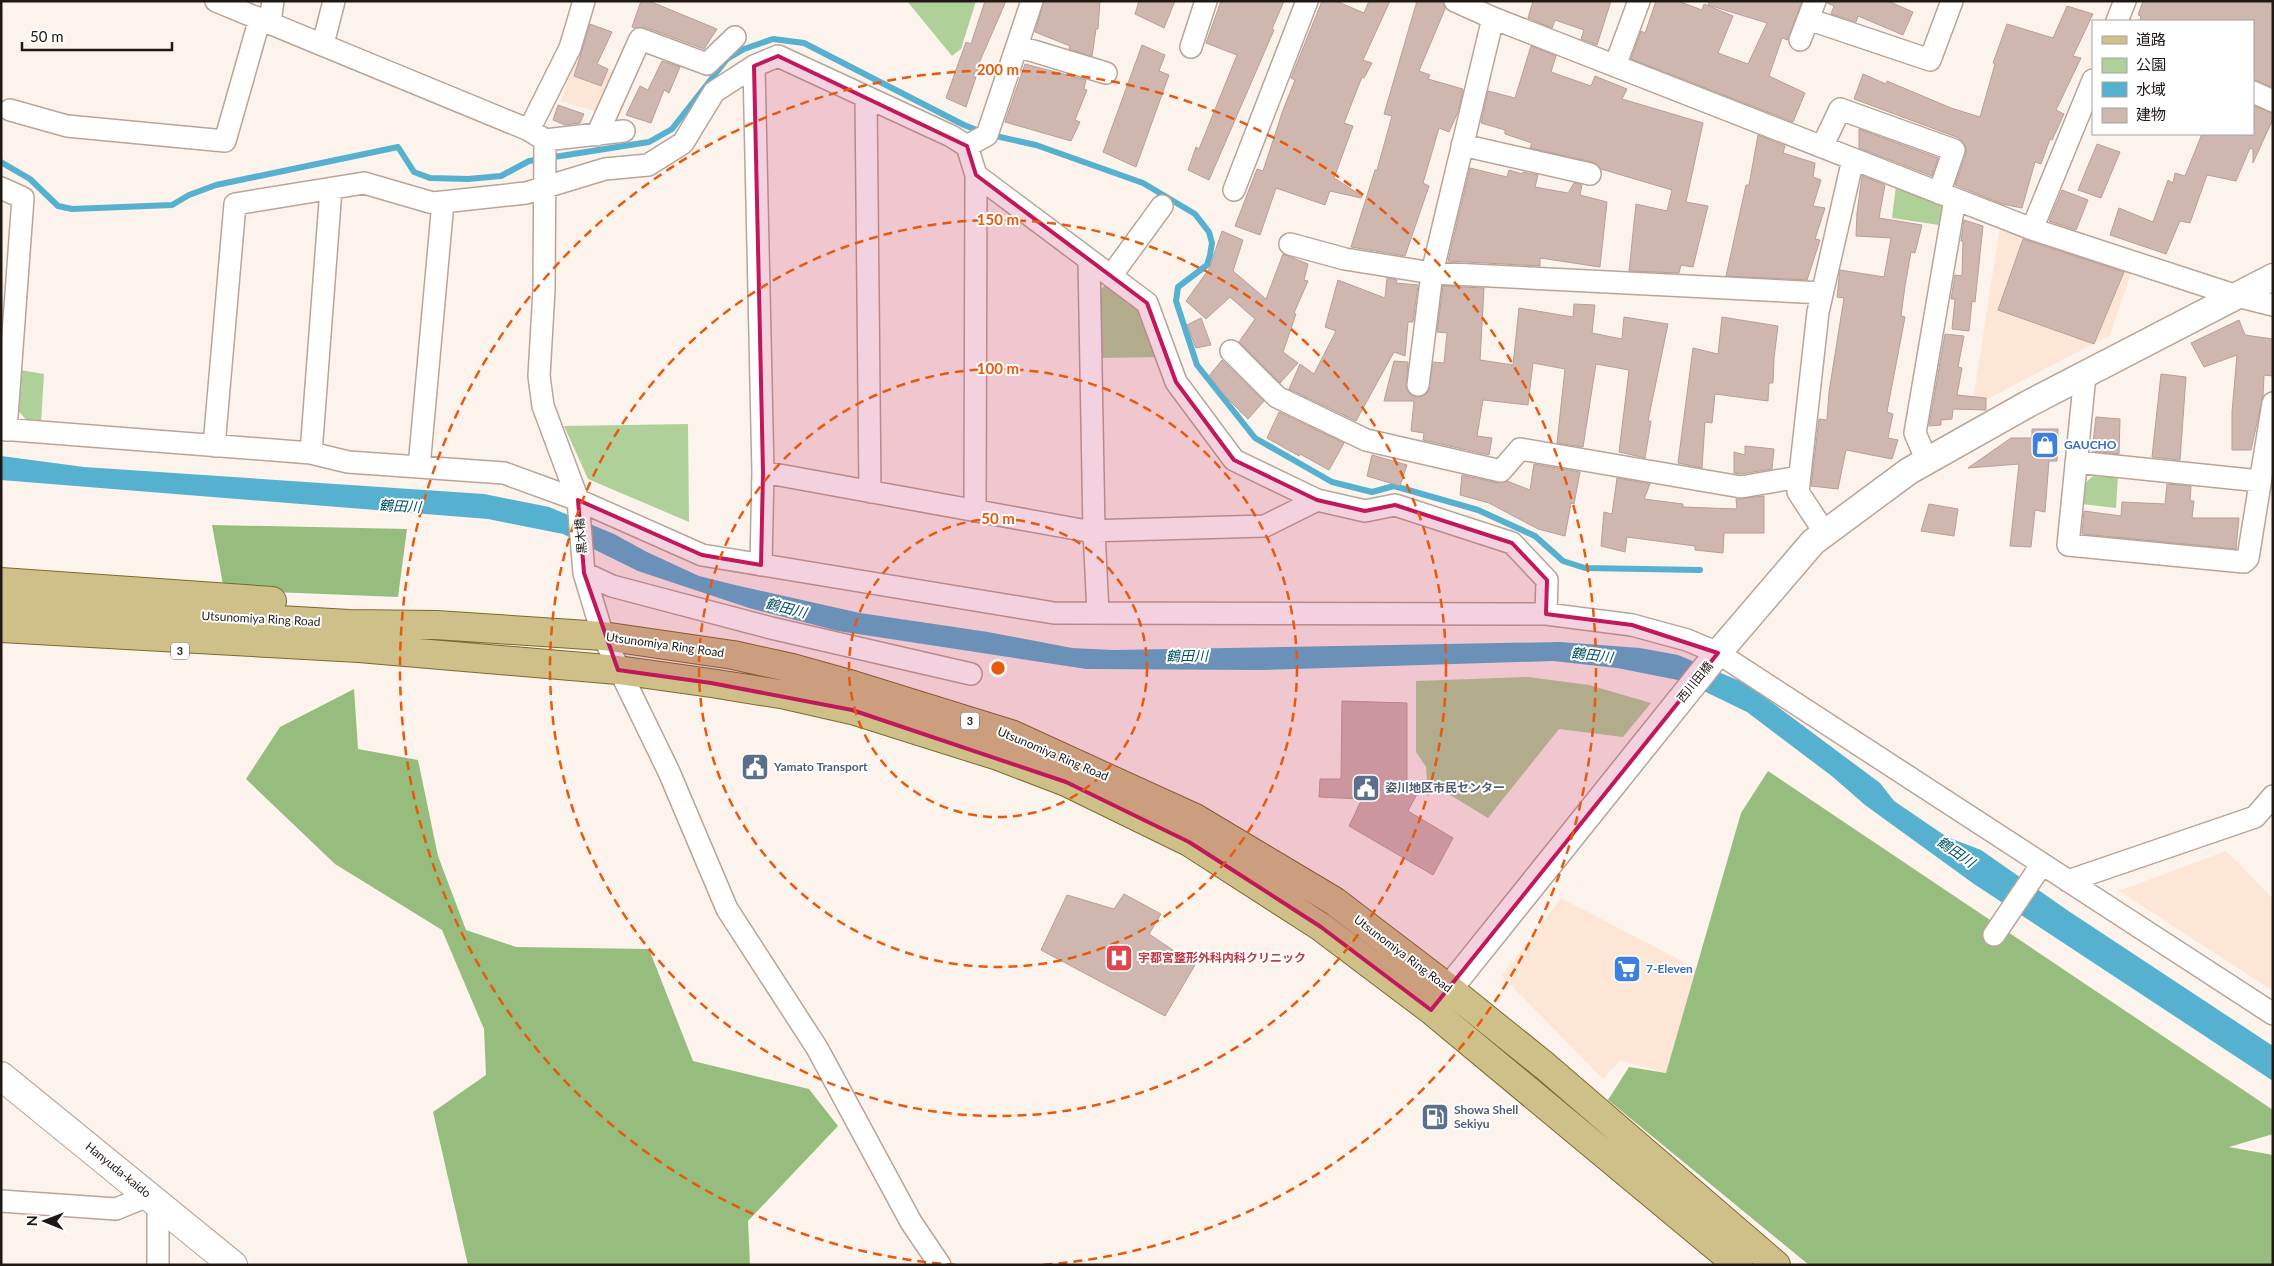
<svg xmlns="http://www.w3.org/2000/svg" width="2274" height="1266" font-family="Lato,'Noto Sans JP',sans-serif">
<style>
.built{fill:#fde6d6}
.green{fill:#afd199}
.forest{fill:#96bd7d}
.water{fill:#56b0d0}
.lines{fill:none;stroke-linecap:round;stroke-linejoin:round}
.stream{stroke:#56b0d0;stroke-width:6}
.building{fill:#cfb6af;stroke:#b89f98}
.minor-casing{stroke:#b9a597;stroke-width:24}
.tertiary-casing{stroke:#b9a597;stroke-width:29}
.secondary-casing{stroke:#b9a597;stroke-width:30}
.primary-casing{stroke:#7c6a2c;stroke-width:30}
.minor{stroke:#fff;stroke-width:21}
.tertiary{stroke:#fff;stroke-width:26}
.secondary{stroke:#fff;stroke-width:28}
.primary{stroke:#cec088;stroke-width:28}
.marked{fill:#c2185b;fill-opacity:0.2;stroke:#c2185b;stroke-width:4;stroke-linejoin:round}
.ring{fill:none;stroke:#e8590c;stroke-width:2.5;stroke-dasharray:9 6}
.labels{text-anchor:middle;stroke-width:4;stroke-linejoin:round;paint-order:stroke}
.shield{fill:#fff;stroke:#635d5a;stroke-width:1}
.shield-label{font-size:11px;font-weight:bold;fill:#201813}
.shop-label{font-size:12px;font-weight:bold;fill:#366cbe;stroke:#fff;text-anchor:start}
.street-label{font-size:12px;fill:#201813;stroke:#fff}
.service-label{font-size:12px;font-weight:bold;fill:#4e5e75;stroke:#fff;text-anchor:start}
.health-label{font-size:12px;font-weight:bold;fill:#be3a42;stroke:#fff;text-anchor:start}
.water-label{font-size:14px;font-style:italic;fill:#005268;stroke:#fff}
.centre{fill:#e8590c;stroke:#fff;stroke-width:2.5}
.ring-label{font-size:15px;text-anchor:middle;font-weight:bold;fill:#e8590c;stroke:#fff;stroke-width:4;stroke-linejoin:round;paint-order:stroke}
</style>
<rect width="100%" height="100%" fill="#fcf3ed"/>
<path class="built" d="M576 56 614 71 598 112 561 101Z
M2000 227 2131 274 2110 335 1972 407Z
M2226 851 2273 899V991L2119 891Z
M1561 898 1697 969 1666 1073 1620 1060 1603 1079 1502 976Z"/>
<path class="green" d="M907 1H976L961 49 952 56Z
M1896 185 1937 198 1943 208 1939 225 1892 218Z
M1108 283 1145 307 1163 357 1097 358 1096 293Z
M20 370 44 374 41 423 28 422 18 410Z
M688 424 689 522 588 479 564 426Z
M2093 476 2118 477 2116 508 2082 504 2083 485Z
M1528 677 1589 685 1651 703 1623 737 1559 729 1488 818 1427 781 1426 767 1416 752V681Z"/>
<path class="forest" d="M212 525 407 529 398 597 224 590Z
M354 689 358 749 418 760 438 856 466 930 516 947 649 949 693 1061 809 1089 838 1126 748 1221 750 1265H468L433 1112 486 1075 484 1029 442 930 335 864 246 779 280 727Z
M1768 771 2273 1110V1134L2229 1147 2273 1155V1265H1809L1608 1100 1629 1067 1666 1073 1741 813Z"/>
<path class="water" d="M1 456 84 467 484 494 549 507 614 534 647 552 699 576 735 585 860 613 988 632 1072 648 1113 650 1560 642 1640 648 1678 655 1747 684 1880 783 1894 801 1947 837 1981 850 2067 910 2273 1046V1081L1974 884 1865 805 1833 777 1747 712 1683 681 1617 668 1553 661 1261 670 1086 669 838 631 749 608 638 571 563 534 488 519 1 480Z"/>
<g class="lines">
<path class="stream" d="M991 135 1036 145 1143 183 1195 214 1209 232 1212 243 1210 255 1207 265 1178 287 1176 301 1197 365 1255 438 1332 482 1372 492 1394 486 1478 510 1535 536 1563 561 1585 568 1700 570
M1 162 30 179 58 206 72 209 172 205 189 195 216 185 398 147 414 172 430 178 468 179 501 176 529 161 649 142 672 129 727 59 744 49 773 39 804 43 964 125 982 132"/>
</g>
<path class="building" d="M641 1H649L717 29 704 49 644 27 635 28 632 27Z
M985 1H1006L973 77H976L966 107 946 98 966 42 971 44Z
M1044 1H1100L1098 29H1096L1092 56 1069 49 1070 46 1035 32Z
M1139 1H1175L1164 28 1135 14Z
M1221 1H1284L1272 29 1274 30 1209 180 1188 170 1196 147 1199 149 1237 55 1206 43Z
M1322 1H1336L1364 13 1369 1H1390L1363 60 1372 63 1364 78 1362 77 1344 123 1353 126 1334 178 1362 196 1361 198 1330 191 1325 205 1276 188 1260 235 1235 226 1257 169 1263 171 1283 110 1295 80 1291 78Z
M1417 1H1443L1445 9 1419 71 1430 75 1428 79 1463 89 1458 112 1449 132 1439 128 1423 183 1429 186 1405 256 1351 247 1375 170H1377L1392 116 1384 114Z
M1533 1H1611L1597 45 1581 39 1584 30 1555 20 1552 28 1528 18Z
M1656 1H1678L1702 10 1704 4 1733 16 1718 53 1748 64 1767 23 1708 5 1709 1H1802L1788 40 1782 38 1769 76 1805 93 1793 122 1631 59 1641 31 1645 33Z
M1827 1H1888L1913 12 1903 35 1858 16 1856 22 1831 14 1834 6 1827 3Z
M2143 1H2273V87L2253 80V21H2140L2141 16 2138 15Z
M2067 6 2093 14 2073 56 2081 58 2056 110 2064 114 2052 140 2050 139 2041 164 2035 162 2022 208 2002 204 1955 185 1966 154V147L1959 138 1854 99 1863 74 1886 84 1887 81 1951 108 1980 117 1995 64 1993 63 2007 24 2053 38Z
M590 24 612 32 597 64 608 69 601 86 574 76Z
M1142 45 1165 55 1159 71 1169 75 1136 167 1103 152Z
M1531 46 1556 56 1551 72 1591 86 1595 76 1627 89 1622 99 1703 123 1686 202 1708 206 1693 267 1681 265 1679 273 1629 271 1636 204 1667 211 1672 190 1601 169 1593 162 1530 148 1532 143 1505 134V130L1481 123 1488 91 1515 98Z
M662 61 680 67 669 93 664 90 651 123 626 115 640 86 648 90Z
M1025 64 1086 80 1084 89 1087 90 1075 120 1080 122 1071 141 1005 122Z
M558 105 584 114 580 123 565 125 553 120Z
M2253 106 2273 113V119L2253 163V149L2250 148 2236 181 2207 175 2190 223 2180 221 2166 254 2110 235 2119 208 2153 222 2168 180 2173 183 2175 173 2185 176 2202 134H2253Z
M1859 129 1938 158 1932 176 1859 148Z
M1758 135 1785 146 1783 153 1815 163 1813 177 1821 180 1813 206 1825 208 1815 239 1820 240 1807 280 1726 276 1746 185H1749Z
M2097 144 2120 152 2101 198 2078 190Z
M1470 168 1507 177 1509 170 1522 174 1523 172 1538 175 1535 187 1568 193 1574 183 1582 185 1580 195 1607 202 1600 267 1540 258V266L1448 261Z
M1862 176 1885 185 1879 218 1922 225 1915 253 1911 252 1905 286 1901 316 1905 317 1887 412 1893 414 1888 438 1898 440 1892 459 1846 450 1838 489 1811 486 1819 419 1827 420 1829 392 1844 298 1837 297 1840 270 1884 277 1891 238 1856 236 1857 213Z
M2062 190 2088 200 2076 230 2049 221Z
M1964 220 1983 226 1975 302 1972 301 1969 331 1952 329 1955 299H1951L1955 275 1962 276 1963 241H1961Z
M1222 231 1243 240 1233 271 1266 299 1283 254 1308 264 1304 280 1308 281 1294 313 1296 314 1283 352 1298 363 1280 383 1239 342 1255 319 1230 297 1206 319 1186 301 1209 269Z
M2023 239 2124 272 2094 344 1998 310Z
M1387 278 1397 280 1396 283 1418 285 1413 322H1408L1405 356 1394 352 1356 421 1289 389 1300 364 1314 374 1336 331 1325 327 1338 280 1385 298Z
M1443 286 1484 288 1480 360 1513 365 1519 308 1573 317 1574 304 1595 305 1592 333 1622 339 1624 317 1668 324 1648 421H1651L1645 458 1619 452 1629 370 1596 364 1583 447 1557 443 1565 369 1533 363 1528 405 1483 400 1477 436 1492 438 1489 455 1423 440 1424 433 1411 431 1414 401H1384L1394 361 1408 362 1406 389 1411 395 1417 397 1423 396 1428 392 1433 362 1444 363 1447 333 1437 332Z
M1722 317 1778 326 1774 358 1773 383H1769L1768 401 1715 394 1712 423 1705 422 1702 468 1678 463 1693 348 1718 354Z
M1201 318 1211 345 1196 348 1187 325Z
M2239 320 2245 335 2273 339V376L2264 375 2263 396 2251 450H2232V412L2237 355 2204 367 2191 343Z
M1945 334 1964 336 1958 367 1962 368 1957 395 1986 398V410L1953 409 1952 419 1941 420V425L1929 426Z
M1222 360 1264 401 1248 419 1226 397 1209 376Z
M2161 374 2186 377 2180 460 2152 457Z
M1279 412 1344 443 1329 470 1300 454 1299 456 1267 438Z
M2096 417 2120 419 2119 454 2092 451Z
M2032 429H2058L2057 461H2049L2045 512 2035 510 2031 547 2010 546 2019 464 1968 468 2011 438H2032Z
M1745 446 1774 449 1772 469 1741 474 1734 473V452L1745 455Z
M1372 455 1407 465 1400 486 1367 476Z
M1534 464 1580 472 1574 504 1571 503 1565 536 1538 529 1489 503 1460 495 1462 475 1498 483 1507 481 1530 490Z
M1617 478 1650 484 1644 499 1683 504V507L1737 509 1736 499 1764 496V533H1724L1723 553 1695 550V546L1627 537 1625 552 1601 546 1604 512 1612 514Z
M2167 484 2191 486 2190 501H2194L2192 518H2239L2236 549 2082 534 2084 511 2121 516 2122 502 2165 504Z
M1929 504 1958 509 1954 536 1921 531Z
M1342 701 1407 703V784L1418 792 1408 811 1453 838 1433 875 1349 826 1362 799 1319 797 1320 779H1341Z
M1124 894 1161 914 1149 934 1195 965 1165 1016 1041 950 1067 895 1114 909Z"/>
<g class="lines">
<g class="minor-casing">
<path id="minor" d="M216 1 529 130
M584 1 570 48 529 130 545 140 544 290 539 376 543 406 578 500 584 573 603 636 669 772 727 909 817 1048 911 1222 940 1265
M1455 1 1493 18 2032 229 2237 296 2273 305
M1808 19 1930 60 1952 1
M2117 21 2125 1
M270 22 273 1
M1800 40 1815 1
M323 44 334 1
M1017 46 1106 73
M1191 47 1206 1
M754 66 763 472 761 565
M1615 66 1639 1
M2253 92 2273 101
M866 97 870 492
M10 110 67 126 225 141 260 18
M597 135 640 39 707 64 735 37
M545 140 624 131
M1462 145 1590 174
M967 146 987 135 1032 1
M1822 147 1840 109 1954 150 1939 193
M976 175 1147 303 1176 382 1234 460 1317 500 1365 511 1395 505 1512 543 1547 580 1546 614
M1 188 23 198 6 430
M1234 190 1307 1
M2032 229 2093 80
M1290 244 1345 259 1432 273 1822 293
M1089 260 1094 531 1098 613
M1111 276 1162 206
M1231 351 1277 397 1366 440 1501 471 1520 449 1741 487 1799 477
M2085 375 2068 545 2244 562 2248 558 2273 403
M1418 385 1432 273 1493 18
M1 429 311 453 348 462 504 473 578 500 702 555 1054 613 1546 614 1632 625 1687 640 1718 653 2273 1014
M214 446 235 204 364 183 433 203 526 193 605 169 648 165 683 143 714 92 754 66 778 56 951 136 967 146 976 175 975 511
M311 453 331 189
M1927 461 1915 433 1955 199
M2076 462 2260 481
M419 467 443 202
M763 472 1087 531 1265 526 1317 500
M1825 533 1798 492 1818 312 1853 159
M584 573 612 586 771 628 971 674
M2068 881 2255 817 2273 796
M1994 935 2042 864
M1 1201 116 1209 150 1195
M158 1265V1202"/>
</g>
<g class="tertiary-casing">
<path id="tertiary" d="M1435 1006 1718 653 1813 542 1909 471 2028 404 2273 277"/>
</g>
<g class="secondary-casing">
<path id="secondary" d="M1 1076 233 1265"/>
</g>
<g class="primary-casing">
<path id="primary" d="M1 582 272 601
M1 604 349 624 436 625 603 636 733 655 792 668 853 685 1011 734 1195 818 1334 901 1448 988 1545 1066 1776 1265
M1 628 359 648 618 670 711 683 786 695 852 710 998 756 1066 782 1189 842 1321 927 1431 1010 1738 1265"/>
</g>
<use href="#minor" class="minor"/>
<use href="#tertiary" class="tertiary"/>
<use href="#secondary" class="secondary"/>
<use href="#primary" class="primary"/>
</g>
<path class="marked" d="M778 56 967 146 976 175 1147 303 1176 382 1234 460 1317 500 1365 511 1395 505 1512 543 1547 580 1546 614 1632 625 1718 653 1431 1010 1321 927 1189 842 1066 782 852 710 711 683 618 670 584 573 578 500 702 555 761 565 763 472 754 66Z"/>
<g class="ring">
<circle cx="998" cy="668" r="149"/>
<circle cx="998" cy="668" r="299"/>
<circle cx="998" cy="668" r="448"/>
<path d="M956 1265A598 598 0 1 1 1040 1265"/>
</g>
<defs>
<g id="shop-square" transform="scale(1.4375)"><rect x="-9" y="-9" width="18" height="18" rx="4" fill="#3f7fe0" stroke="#fff"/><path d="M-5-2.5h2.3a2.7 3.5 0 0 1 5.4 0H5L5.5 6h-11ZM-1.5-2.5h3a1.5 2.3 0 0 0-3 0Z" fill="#fff"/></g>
<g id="civic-square" transform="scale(1.4375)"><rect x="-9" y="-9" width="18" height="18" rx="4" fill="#5c6f8a" stroke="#fff"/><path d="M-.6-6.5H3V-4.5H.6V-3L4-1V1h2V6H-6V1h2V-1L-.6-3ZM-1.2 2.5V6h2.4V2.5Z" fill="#fff"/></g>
<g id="hospital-square" transform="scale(1.4375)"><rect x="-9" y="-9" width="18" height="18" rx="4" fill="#e0444e" stroke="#fff"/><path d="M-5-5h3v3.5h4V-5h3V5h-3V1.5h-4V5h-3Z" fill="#fff"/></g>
<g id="supermarket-square" transform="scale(1.4375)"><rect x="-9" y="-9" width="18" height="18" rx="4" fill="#3f7fe0" stroke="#fff"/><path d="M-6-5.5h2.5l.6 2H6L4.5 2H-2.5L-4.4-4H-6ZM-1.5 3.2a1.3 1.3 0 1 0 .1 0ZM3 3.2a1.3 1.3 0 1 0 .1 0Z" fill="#fff"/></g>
<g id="fuel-square" transform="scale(1.4375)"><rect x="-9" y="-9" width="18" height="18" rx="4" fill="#5c6f8a" stroke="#fff"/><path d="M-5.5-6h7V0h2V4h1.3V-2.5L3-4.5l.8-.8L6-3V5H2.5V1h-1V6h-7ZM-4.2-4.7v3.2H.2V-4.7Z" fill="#fff"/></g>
</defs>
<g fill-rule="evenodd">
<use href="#shop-square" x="2045" y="445"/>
<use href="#civic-square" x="755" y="767"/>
<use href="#civic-square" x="1366" y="788"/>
<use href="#hospital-square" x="1119" y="958"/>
<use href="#supermarket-square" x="1627" y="969"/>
<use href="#fuel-square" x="1435" y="1117"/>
</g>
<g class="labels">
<g class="shield">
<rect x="171" y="642.5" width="18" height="17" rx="4"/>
<rect x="961" y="712.5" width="18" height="17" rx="4"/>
</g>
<g class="shield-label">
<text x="180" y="655">3</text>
<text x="970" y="725">3</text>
</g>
<g class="shop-label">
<text x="2064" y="449">GAUCHO</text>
<text x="1646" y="973">7-Eleven</text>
</g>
<g class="street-label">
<text transform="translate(581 536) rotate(-95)" y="4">黒木橋</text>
<text transform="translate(261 619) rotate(3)" y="4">Utsunomiya Ring Road</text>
<text transform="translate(665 645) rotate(8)" y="4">Utsunomiya Ring Road</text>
<text transform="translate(1695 682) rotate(-51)" y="4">西川田橋</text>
<text transform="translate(1053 754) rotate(23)" y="4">Utsunomiya Ring Road</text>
<text transform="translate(1403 954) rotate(37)" y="4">Utsunomiya Ring Road</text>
<text transform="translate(118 1170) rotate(39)" y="4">Hanyuda-kaido</text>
</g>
<g class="service-label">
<text x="774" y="771">Yamato Transport</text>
<text x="1385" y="792">姿川地区市民センター</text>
<text x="1454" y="1114">Showa Shell<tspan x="1454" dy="14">Sekiyu</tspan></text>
</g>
<g class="health-label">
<text x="1138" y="962">宇都宮整形外科内科クリニック</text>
</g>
<g class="water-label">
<text transform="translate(400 506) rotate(3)" y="5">鶴田川</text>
<text transform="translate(786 608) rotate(14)" y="5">鶴田川</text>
<text transform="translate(1592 655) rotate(7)" y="5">鶴田川</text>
<text transform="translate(1187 656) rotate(-1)" y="5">鶴田川</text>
<text transform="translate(1956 852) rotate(35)" y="5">鶴田川</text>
</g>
</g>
<circle cx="998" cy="668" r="8" class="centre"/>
<g class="ring-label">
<text x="998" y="75">200 m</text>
<text x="998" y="225">150 m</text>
<text x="998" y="374">100 m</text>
<text x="998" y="524">50 m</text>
</g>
<rect width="2274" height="1266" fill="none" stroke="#201813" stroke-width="5"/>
<rect x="2092" y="20" width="162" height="115" fill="#ffffff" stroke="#a6a3a1"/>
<rect x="2102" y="36" width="25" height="8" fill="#cec088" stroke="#a6a3a1"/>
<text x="2136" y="45" font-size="15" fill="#201813">道路</text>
<rect x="2102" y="58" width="25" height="15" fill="#afd199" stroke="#a6a3a1"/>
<text x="2136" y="70" font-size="15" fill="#201813">公園</text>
<rect x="2102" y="82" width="25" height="15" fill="#56b0d0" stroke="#a6a3a1"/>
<text x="2136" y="95" font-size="15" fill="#201813">水域</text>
<rect x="2102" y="108" width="25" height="15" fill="#cfb6af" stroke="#a6a3a1"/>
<text x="2136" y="120" font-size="15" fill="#201813">建物</text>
<g transform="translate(45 1221) rotate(271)" stroke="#ffffff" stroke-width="4" paint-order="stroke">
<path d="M0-4L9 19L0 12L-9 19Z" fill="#201813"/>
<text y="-8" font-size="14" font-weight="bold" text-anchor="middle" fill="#201813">N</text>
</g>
<path d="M22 42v8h150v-8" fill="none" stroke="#201813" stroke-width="2.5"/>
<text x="30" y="42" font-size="15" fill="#201813" stroke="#ffffff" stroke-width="4" paint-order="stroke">50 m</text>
</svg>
